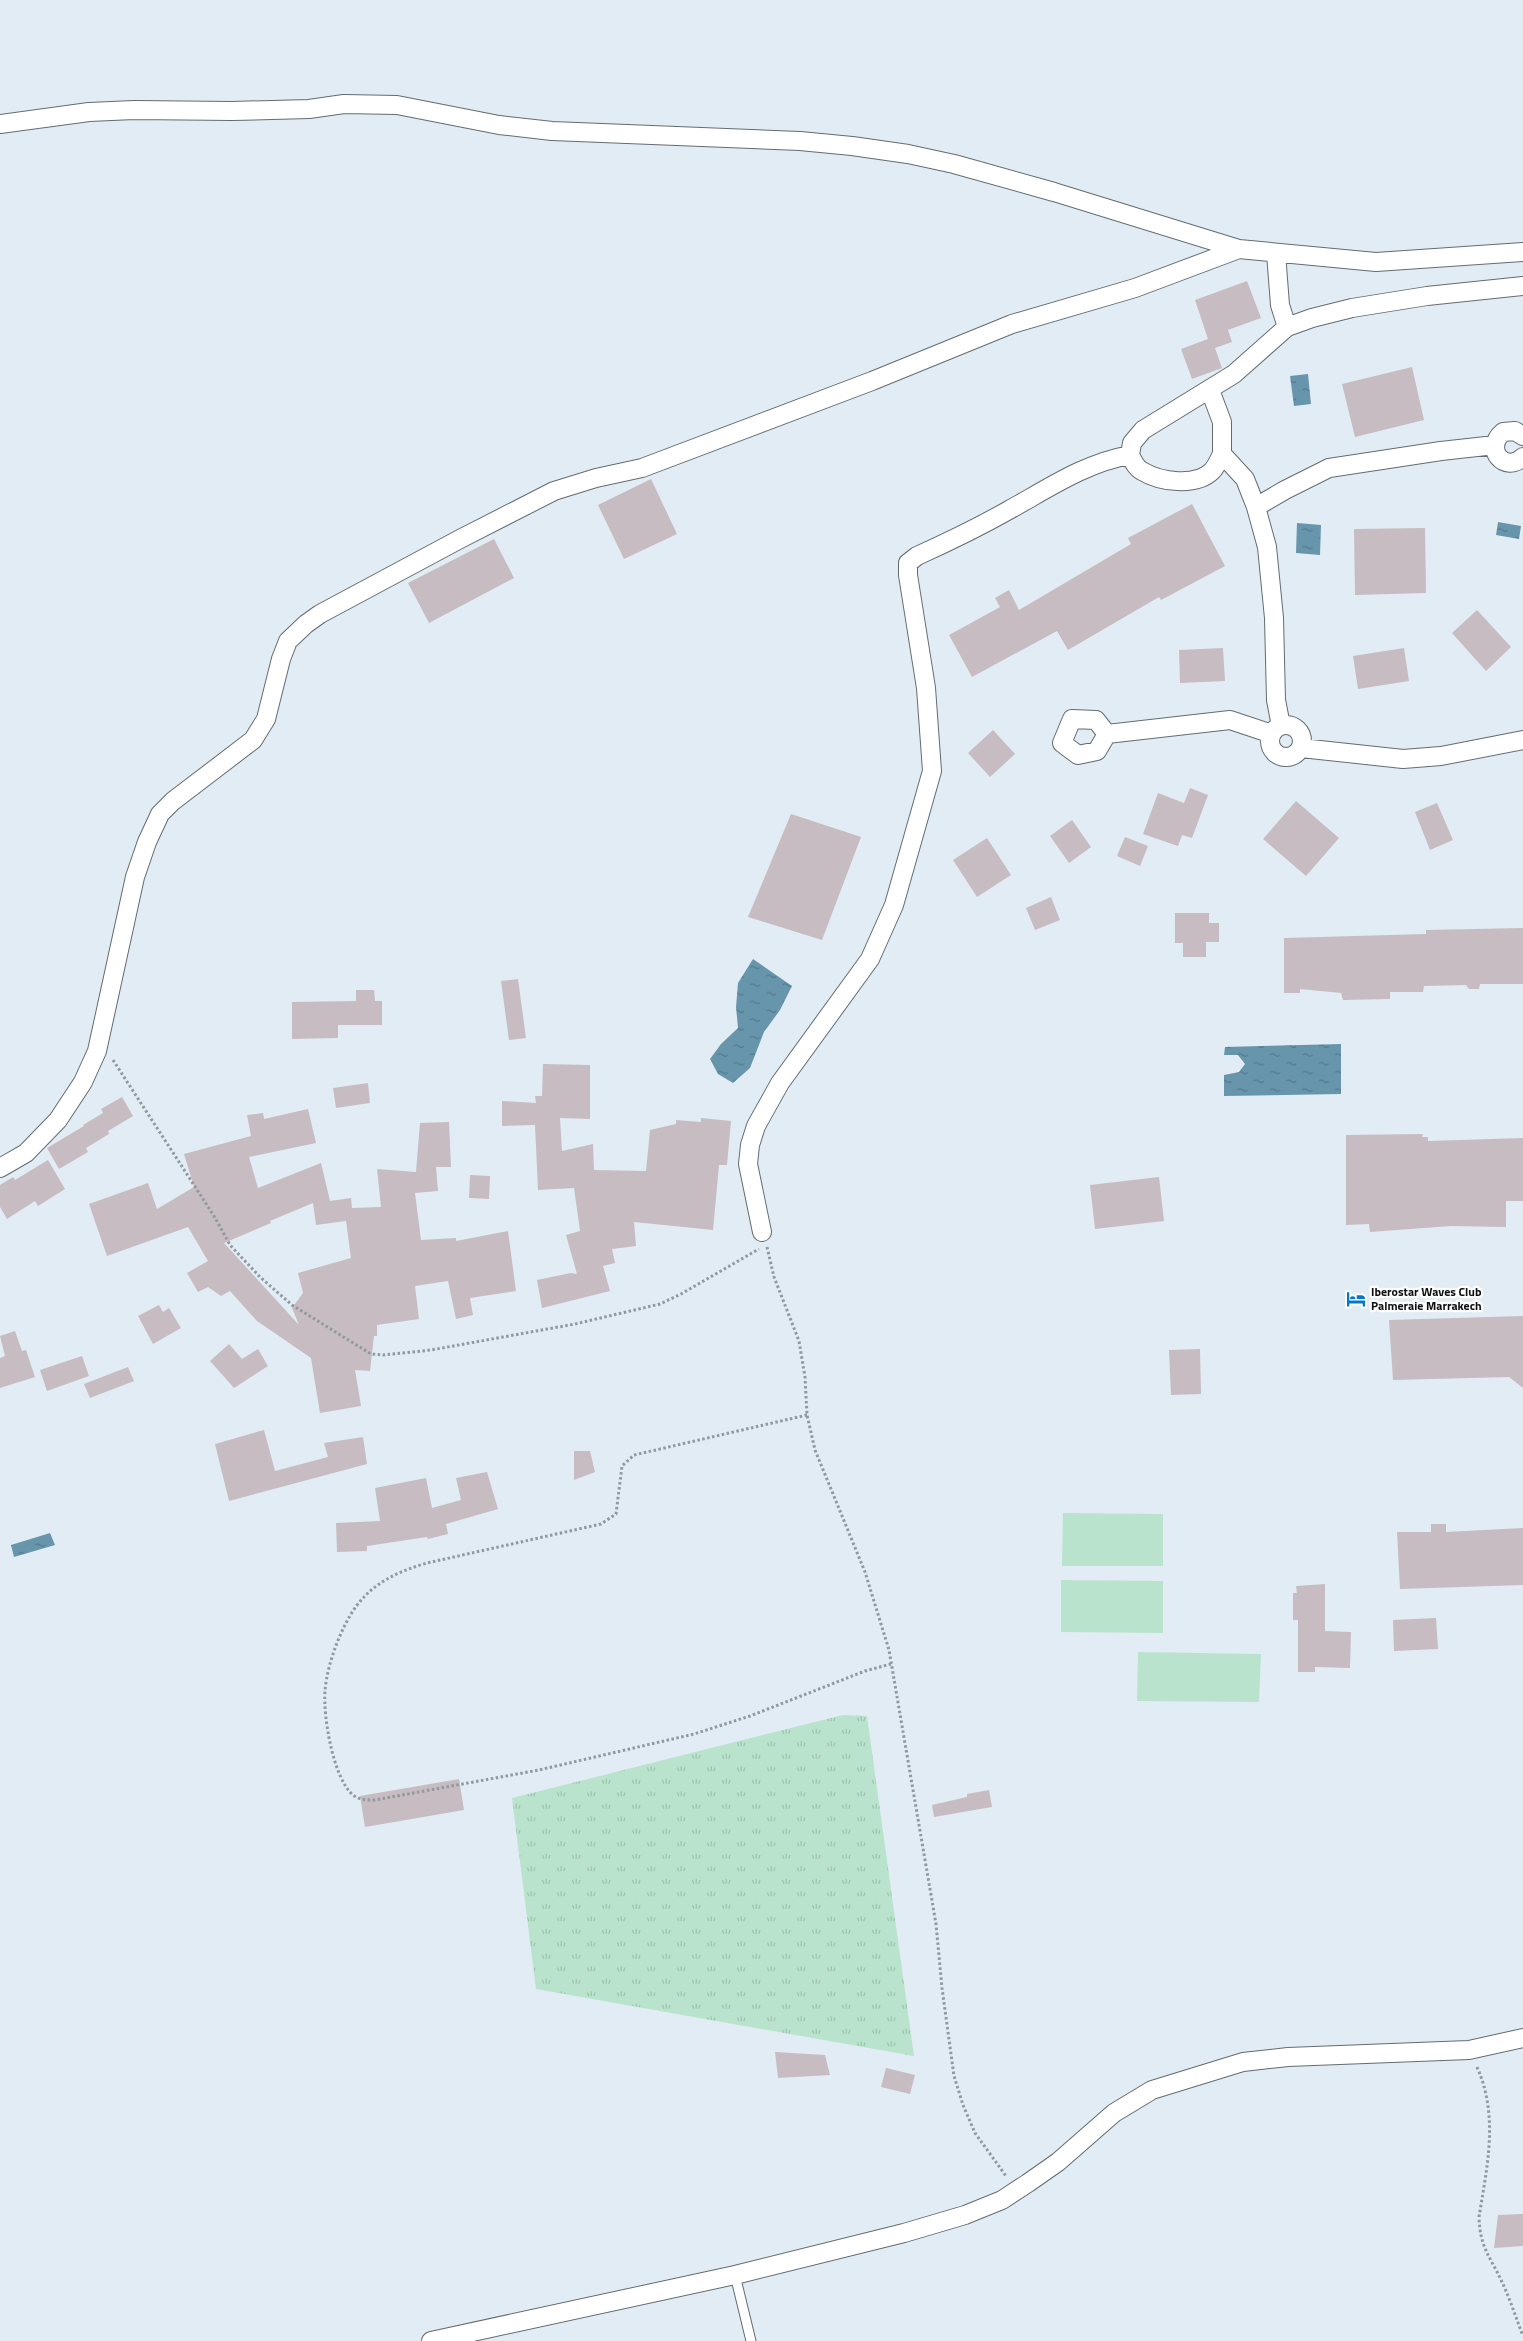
<svg xmlns="http://www.w3.org/2000/svg" width="1523" height="2341" font-family="'Titillium Web',sans-serif">
<style>
.grass{fill:url(#grass-tufts)}
.pitch{fill:#bae3cd}
.water{fill:url(#water-ripples)}
.building{fill:#c7bcc2;fill-rule:evenodd}
.lines{fill:none;stroke-linecap:round;stroke-linejoin:round}
.service-casing{stroke:#636c72;stroke-width:11}
.minor-casing{stroke:#636c72;stroke-width:20}
.path{stroke:#91989e;stroke-width:3;stroke-dasharray:2.5 2.5;stroke-linecap:butt}
.service{stroke:#fff;stroke-width:9}
.minor{stroke:#fff;stroke-width:18}
.labels{text-anchor:middle;stroke-width:4.5;stroke-linejoin:round;paint-order:stroke}
.poi-label{font-size:12px;font-weight:bold;fill:#0c0f12;stroke:#fff;text-anchor:start}
</style>
<defs>
<pattern id="grass-tufts" width="24" height="20" patternUnits="userSpaceOnUse" patternTransform="scale(1.25)"><rect width="24" height="20" fill="#bae3cd"/><path d="M3 7l-1-3M5 7V3M7 7l1-3M15 17l-1-3M17 17v-4M19 17l1-3" fill="none" stroke="#9fc2af"/></pattern>
<pattern id="water-ripples" width="26" height="14" patternUnits="userSpaceOnUse" patternTransform="scale(1.25)"><rect width="26" height="14" fill="#6795ac"/><path d="M2 4q2-2 4 0t4 0M15 11q2-2 4 0t4 0" fill="none" stroke="#53788b"/></pattern>
</defs>
<rect width="100%" height="100%" fill="#e2ecf4"/>
<path class="grass" d="M843 1715 867 1716 914 2056 536 1989 512 1798Z"/>
<path class="pitch" d="M1063 1513 1163 1514V1566H1062Z
M1061 1580 1163 1581V1633L1061 1632Z
M1138 1652 1261 1654 1259 1702 1137 1701Z"/>
<path class="water" d="M1308 374 1311 404 1294 406 1290 376Z
M1498 522 1521 526 1519 539 1496 535Z
M1297 523 1321 525 1320 555 1296 553Z
M753 959 792 986 780 1010 764 1032 750 1068 733 1083 718 1074 710 1059 721 1044 738 1028 736 1007 738 983Z
M1341 1044V1094L1224 1096V1075L1239 1072 1245 1064 1238 1055H1224L1225 1047Z
M50 1533 55 1545 14 1557 11 1545Z"/>
<path class="building" d="M1247 281 1261 318 1228 330 1232 342 1215 348 1222 368 1192 379 1181 349 1208 339 1195 300Z
M1412 367 1424 420 1355 437 1342 384Z
M651 479 677 534 624 559 598 505Z
M1192 504 1225 566 1161 600 1159 597 1068 650 1057 631 972 677 949 635 1000 607 995 598 1009 590 1019 610 1131 544 1128 538Z
M1425 528 1426 593 1355 595 1354 529Z
M494 539 514 578 429 623 408 583Z
M1477 610 1511 647 1486 671 1452 633Z
M1223 648 1225 681 1180 683 1179 650Z
M1404 648 1409 681 1358 689 1353 656Z
M993 730 1015 754 990 777 968 753Z
M1190 788 1208 795 1192 838 1182 835 1178 846 1143 834 1158 793 1184 803Z
M1296 801 1339 838 1306 876 1263 839Z
M1437 803 1453 840 1430 850 1415 812Z
M791 814 861 837 822 940 748 917Z
M1072 820 1091 847 1069 863 1050 836Z
M1125 837 1148 846 1140 866 1117 856Z
M987 838 1011 875 977 897 953 860Z
M1051 897 1060 920 1035 930 1026 908Z
M1175 913H1209V923H1219V942H1206V957H1183V943H1175Z
M1523 928V984H1480L1479 989H1469L1466 985 1424 986 1423 992H1390V999L1343 1000 1341 993 1300 989V993H1284V938L1426 934V930Z
M518 979 526 1038 509 1040 501 981Z
M356 990H374L375 1001H382V1025H338V1038L292 1039V1002L356 1001Z
M543 1064 590 1065V1119L560 1118 562 1151 593 1144 594 1170 646 1171 650 1130 676 1124V1120L701 1122V1118L731 1121 727 1165H719L713 1230 634 1222 636 1246 612 1249 615 1263 603 1266 610 1291 542 1308 537 1280 571 1273 577 1274 566 1235 580 1231 574 1188 538 1190 535 1125 502 1126V1101L536 1103 535 1096H542Z
M368 1083 370 1103 336 1108 333 1088Z
M122 1097 133 1116 108 1131 109 1134 86 1148 88 1152 59 1169 47 1148 84 1126 83 1125 103 1113 101 1109Z
M308 1109 316 1143 249 1157 258 1188 321 1163 330 1201 351 1198 352 1208 381 1207 377 1169 416 1172 420 1123 449 1122 451 1167H436L438 1191 415 1193 421 1240 456 1238V1241L508 1231 516 1291 470 1298 473 1315 456 1319 448 1281 415 1286 419 1319 377 1325V1336H374L370 1371 355 1370 361 1406 320 1413 311 1358 257 1321 230 1291 221 1296 208 1287 198 1292 187 1273 208 1261 188 1227 107 1256 89 1204 148 1183 157 1209 194 1187 184 1154 251 1136 247 1115 263 1113 264 1119ZM313 1203 316 1225 346 1221 351 1258 298 1273 303 1293 292 1308 299 1325 224 1243 271 1223 270 1221Z
M1423 1134 1422 1137H1428V1141L1523 1138V1201H1506V1227L1451 1226 1370 1232 1369 1224 1346 1225V1135Z
M48 1160 65 1189 38 1206 35 1201 7 1219 0 1207V1185L13 1177 15 1180Z
M470 1175 490 1176 489 1199 469 1198Z
M1159 1177 1164 1221 1095 1229 1090 1185Z
M159 1305 163 1312 169 1308 181 1328 153 1344 138 1316Z
M1523 1316V1388L1509 1377 1393 1380 1389 1320Z
M15 1331 22 1351 26 1350 35 1377 0 1388V1358L5 1356 0 1336Z
M229 1344 242 1359 258 1349 268 1366 234 1388 210 1361Z
M1200 1349 1201 1394 1171 1395 1169 1350Z
M82 1356 89 1376 47 1391 40 1370Z
M128 1367 134 1381 90 1398 84 1384Z
M264 1430 275 1471 328 1457 324 1443 363 1437 367 1464 229 1501 215 1444Z
M574 1451H590L595 1472 574 1480Z
M487 1472 498 1509 446 1524 448 1534 428 1539 427 1537 367 1546V1551L337 1552 336 1523 380 1521 375 1488 426 1478 432 1508 461 1500 456 1478Z
M1431 1524H1446V1532L1523 1528V1585L1400 1589 1397 1532H1431Z
M1325 1584V1631L1351 1632 1350 1668 1315 1667V1672H1298V1620H1293V1593H1297L1296 1586Z
M1436 1618 1438 1649 1394 1651 1393 1620Z
M459 1779 464 1810 365 1827 360 1796Z
M989 1790 992 1807 934 1817 932 1805 967 1797V1794Z
M775 2052 825 2055 830 2075 778 2078Z
M886 2068 915 2075 910 2094 881 2087Z
M1523 2214V2246L1494 2248 1498 2215Z"/>
<g class="lines">
<g class="service-casing">
<path id="service" d="M735 2275 751 2341"/>
</g>
<g class="minor-casing">
<path id="minor" d="M0 124 89 112 134 110 232 111 309 109 344 104 397 105 499 125 552 131 800 141 852 146 908 154 954 164 1054 192 1239 249 1376 262 1523 252
M1276 253 1280 305 1287 327
M1210 390 1222 422V454L1245 479 1256 507 1267 547 1274 618 1276 700 1281 726
M1523 436 1515 431 1503 432C1483 449 1505 474 1523 457
M1130 455C1133 461 1136 468 1142 471 1160 482 1196 487 1212 471 1217 466 1219 459 1222 454
M1256 507 1285 490 1329 468 1441 451 1495 445
M1270 741a16 16 0 1 1 32 0a16 16 0 1 1-32 0Z
M1107 734 1097 751 1078 755 1062 743 1072 719 1096 720 1107 734 1230 720 1272 734
M1301 748 1403 759 1441 756 1523 740
M0 1168 26 1153 58 1120 83 1082 97 1051 135 877 147 842 160 814 173 801 253 740 266 719 281 659 288 641 306 624 320 614 460 539 554 491 596 478 642 468 872 381 1012 324 1135 288 1239 249
M762 1232 748 1164 750 1145 756 1126 780 1083 870 959 894 905 932 771 926 688 908 575V563L917 556C948 542 979 527 1009 510 1049 488 1085 463 1130 455L1132 443 1143 430 1234 374 1287 327 1312 318 1352 308 1427 296 1523 286
M431 2341 735 2275 904 2233 965 2215 1002 2200 1028 2183 1058 2162 1114 2113 1152 2090 1243 2062 1288 2057 1469 2050 1523 2038"/>
</g>
<path class="path" d="M113 1060 214 1216 230 1245 260 1277 292 1305 371 1354 383 1355 431 1350 575 1324 660 1304 681 1294 759 1249
M767 1247 774 1277 799 1341 805 1377 807 1415 815 1450 865 1572 889 1650 936 1924 942 1988 954 2076 963 2105 975 2133 1006 2176
M807 1415 634 1455 622 1466 616 1514 601 1524 427 1563C403 1570 381 1579 364 1597 344 1617 327 1663 325 1691 323 1716 333 1778 353 1795 360 1800 366 1800 375 1800L539 1770 694 1734 750 1716 865 1671 891 1664
M1477 2067C1499 2116 1487 2167 1479 2217 1480 2248 1490 2256 1502 2282 1510 2299 1516 2318 1523 2336"/>
<use href="#service" class="service"/>
<use href="#minor" class="minor"/>
</g>
<defs>
<g id="hotel-bare" transform="scale(1.5)"><path d="M-6-4.5h1.5V1H6V5H4.5V3h-9V5H-6ZM-4 0a1.8 1.8 0 1 1 3.6 0ZM.5 0V-2.5h3Q6-2.5 6 0Z" fill="#0677c1" stroke="#fff" stroke-width="2.5" paint-order="stroke"/></g>
</defs>
<g fill-rule="evenodd">
<use href="#hotel-bare" x="1356" y="1299"/>
</g>
<g class="labels">
<g class="poi-label">
<text x="1371" y="1296">Iberostar Waves Club<tspan x="1371" dy="14">Palmeraie Marrakech</tspan></text>
</g>
</g>
</svg>
